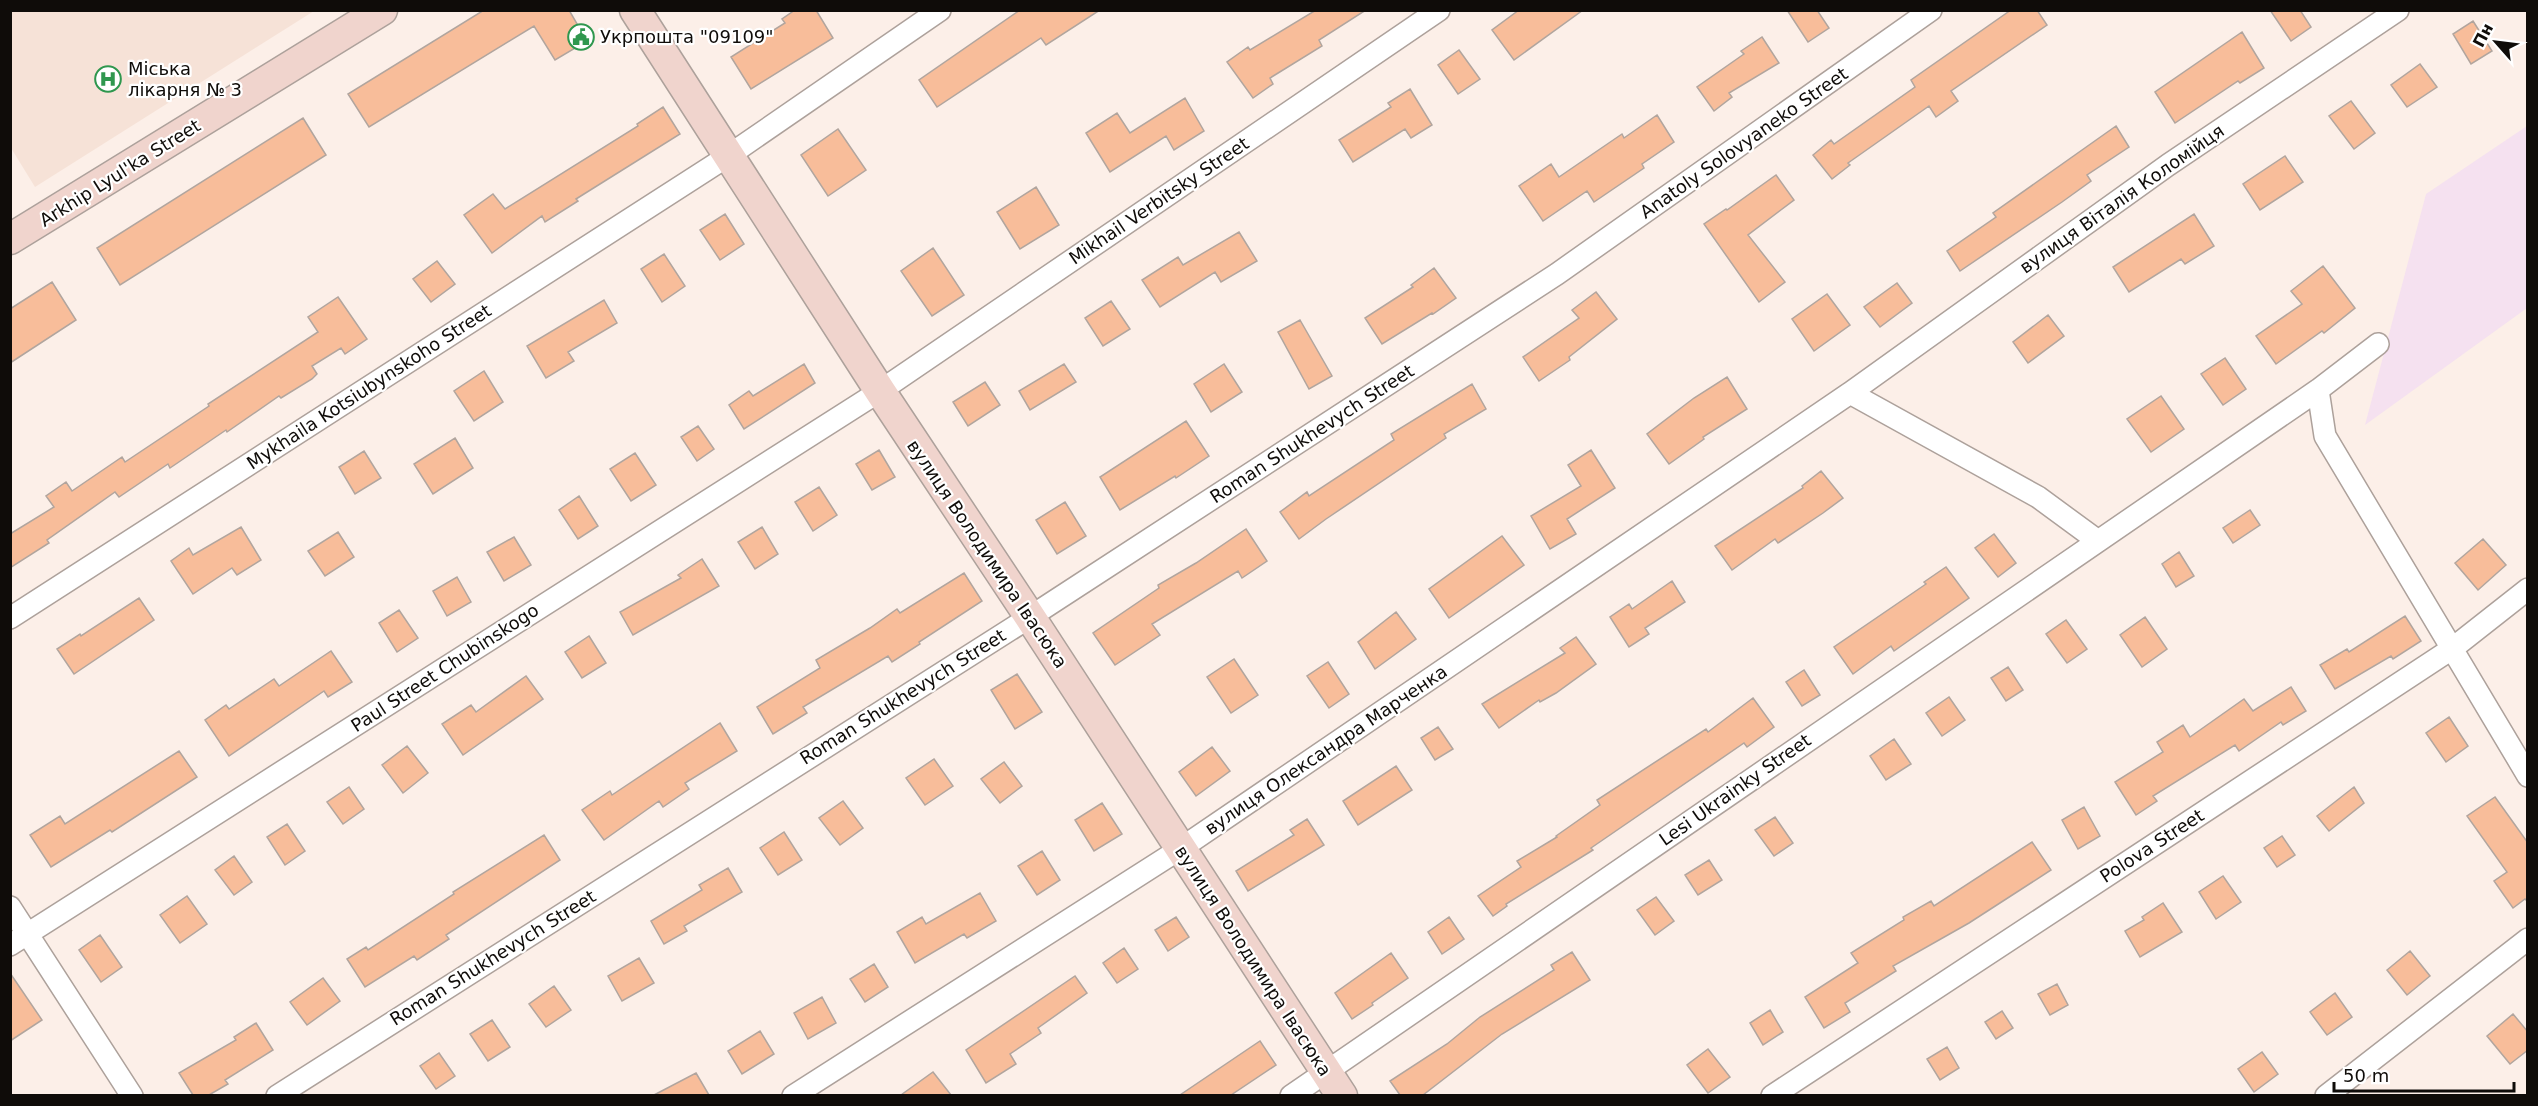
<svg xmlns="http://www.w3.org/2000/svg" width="2538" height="1106" font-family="'DejaVu Sans',sans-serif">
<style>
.industrial{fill:#f5e1f0}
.built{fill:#f6e2d7}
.building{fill:#f8bd9a;stroke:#b1a59e;stroke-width:1.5}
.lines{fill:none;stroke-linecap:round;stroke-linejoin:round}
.street-casing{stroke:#ada19b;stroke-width:24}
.secondary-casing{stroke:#ada19b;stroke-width:33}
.street{stroke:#fff;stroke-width:21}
.secondary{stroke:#f0d4cd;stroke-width:30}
.labels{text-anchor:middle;stroke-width:4.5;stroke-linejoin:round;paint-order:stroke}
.poi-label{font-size:18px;fill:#0f0c09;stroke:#fff;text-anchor:start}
.street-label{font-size:18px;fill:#0f0c09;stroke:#fff}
</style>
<rect width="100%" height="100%" fill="#fcefe8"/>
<path class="industrial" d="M2527 126V308L2365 425 2426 194Z"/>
<path class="built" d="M11 10H314V11L35 187 11 148Z"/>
<path class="building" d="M484 10H569L587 41 555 60 534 26 369 127 348 94Z
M795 10H816L833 38 751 89 731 57 785 23 782 19Z
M1020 10H1100L1046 45 1041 38 937 107 919 80Z
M1316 10H1366L1319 40 1322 46 1270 78 1273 84 1253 98 1227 62 1248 47 1250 50Z
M1519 10H1583L1514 60 1492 30Z
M1787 10H1817L1829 28 1808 42Z
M2011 10H2037L2047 25 1951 91 1958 101 1936 117 1929 106 1848 163 1850 165 1832 179 1813 155 1831 140 1834 144 1915 87 1911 80Z
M2270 10H2300L2311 27 2291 41Z
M2473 21 2492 51 2471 64 2453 34Z
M2242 32 2264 68 2240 83 2238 81 2175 123 2155 92Z
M1762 37 1779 63 1729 93 1732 97 1714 111 1697 87 1744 54 1741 51Z
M1459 50 1480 79 1458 94 1438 65Z
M2420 64 2437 87 2407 107 2391 85Z
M1410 89 1432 125 1411 138 1405 129 1353 162 1339 140 1391 107 1388 103Z
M1185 98 1204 131 1174 150 1166 136 1110 172 1086 133 1117 113 1130 133Z
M2351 101 2375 133 2354 149 2329 116Z
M663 107 680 134 576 199 578 201 545 222 542 216 492 253 464 215 493 194 505 209 638 126 637 124Z
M1657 115 1674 142 1642 164 1644 168 1594 202 1587 191 1543 221 1519 186 1551 164 1559 177 1622 134 1624 138Z
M303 118 326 155 120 285 97 248Z
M2116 126 2129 147 2087 175 2091 181 2062 202 1960 271 1947 251 1996 217 1993 213Z
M838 129 866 170 828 196 801 155Z
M2285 156 2303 182 2260 210 2243 184Z
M1776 175 1794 200 1748 235 1785 282 1759 302 1704 224 1726 209 1727 210Z
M1036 187 1059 225 1020 249 997 212Z
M725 214 744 244 720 260 700 230Z
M2194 214 2214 246 2185 264 2181 259 2129 292 2113 267Z
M1239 232 1257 261 1221 282 1215 272 1160 307 1142 280 1178 257 1183 265Z
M933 248 964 295 932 316 901 271Z
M664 254 685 286 662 302 641 269Z
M437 261 455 284 431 302 413 279Z
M2323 266 2355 308 2324 333 2322 331 2276 364 2256 336 2302 304 2291 291Z
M1434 268 1456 298 1433 314 1432 313 1382 344 1365 318 1413 287 1411 285Z
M52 282 76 320 10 363V309Z
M1897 283 1912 303 1880 327 1864 307Z
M1596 292 1617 319 1569 357 1570 360 1539 381 1523 357 1579 318 1572 310Z
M1827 294 1850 325 1814 351 1792 319Z
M338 297 367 339 345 354 341 348 312 366 317 374 312 379 281 398 279 396 227 432 226 430 170 468 168 464 119 497 115 492 47 540 49 543 10 568V534L54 507 46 496 66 482 72 491 122 457 125 462 209 406 208 404 318 332 308 317Z
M604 300 617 323 568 352 574 361 546 378 527 346Z
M1111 301 1130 329 1103 346 1085 318Z
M2048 315 2064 336 2028 363 2013 342Z
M1300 320 1332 376 1309 389 1278 332Z
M2225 358 2246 389 2223 405 2201 374Z
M804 364 815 383 744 429 729 405 749 391 753 396Z
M1064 364 1076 382 1030 410 1019 391Z
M1224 364 1242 392 1211 412 1194 384Z
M484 371 503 402 474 421 454 391Z
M1727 377 1747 409 1703 437 1704 439 1669 464 1647 434 1694 398Z
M985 382 1000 405 968 426 953 402Z
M1472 384 1486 409 1444 434 1446 438 1326 519 1299 539 1280 512 1307 492 1309 496 1394 440 1391 434Z
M2161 396 2184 429 2151 452 2127 419Z
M1186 421 1209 456 1176 478 1175 476 1120 510 1100 477Z
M698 426 714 449 697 461 681 437Z
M455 438 473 468 433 494 414 464Z
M879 450 895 477 872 490 856 464Z
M1591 450 1615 488 1567 519 1576 534 1550 549 1531 516 1581 486 1568 465Z
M364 451 381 478 355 494 339 467Z
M635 453 656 485 631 501 610 469Z
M1821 471 1843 498 1823 513 1778 543 1775 539 1732 570 1715 546 1803 488 1802 486Z
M819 487 837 515 813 531 795 502Z
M579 496 598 526 578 539 559 510Z
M1065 502 1086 536 1057 554 1036 520Z
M2250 510 2260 525 2233 543 2223 528Z
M241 527 261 560 237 575 232 568 193 594 171 561 189 548 193 555Z
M762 527 778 554 755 569 738 542Z
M1246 529 1267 561 1242 578 1238 571 1152 624 1160 635 1115 665 1093 633 1159 588 1158 585 1196 563Z
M338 532 354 557 325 576 308 551Z
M1994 534 2016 563 1998 577 1975 548Z
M1502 536 1524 565 1449 618 1429 589Z
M514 537 531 565 504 581 487 552Z
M2483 539 2506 565 2478 590 2455 563Z
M2179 552 2194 576 2176 587 2162 564Z
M702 559 719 586 633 635 620 612 681 578 678 575Z
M1946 567 1969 598 1894 651 1891 646 1853 674 1834 647 1926 584 1924 582Z
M964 573 982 601 919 642 920 644 892 662 888 656 803 707 807 713 773 734 757 707 820 668 816 660 870 628 897 609 900 613Z
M457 577 471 602 447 616 433 591Z
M1672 581 1685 602 1645 628 1649 634 1629 647 1610 617 1629 604 1632 609Z
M139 598 154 620 74 674 57 649 80 634 81 636Z
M399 610 418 638 397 652 379 623Z
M1396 612 1416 639 1375 669 1358 642Z
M2405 616 2421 641 2393 659 2391 656 2335 689 2320 665 2347 649 2349 652Z
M2145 617 2167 649 2142 667 2120 635Z
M2066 620 2087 649 2067 663 2046 634Z
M589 636 606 663 582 678 565 652Z
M1576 637 1596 664 1556 693 1540 702 1539 700 1499 728 1482 704 1565 653 1560 648Z
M331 651 352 682 328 697 324 691 229 756 205 720 226 705 229 709 274 679 279 686Z
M1234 659 1258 695 1231 713 1207 677Z
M1328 662 1349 694 1329 708 1307 676Z
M2008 667 2023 690 2006 701 1991 678Z
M1804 670 1820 695 1802 706 1786 682Z
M1017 674 1042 712 1015 729 991 690Z
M526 676 543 699 463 755 442 724 471 705 476 712Z
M2291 687 2306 711 2283 725 2281 722 2239 751 2235 745 2153 796 2157 801 2136 815 2115 782 2163 752 2157 742 2183 725 2190 737 2244 699 2253 711Z
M1949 697 1965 720 1942 736 1926 713Z
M1753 698 1774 727 1747 747 1744 743 1591 848 1593 850 1506 904 1507 906 1493 916 1478 896 1521 867 1517 861 1557 837 1556 836 1600 805 1597 800 1706 729 1708 732Z
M2449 717 2468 746 2446 762 2426 733Z
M720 723 737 751 685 783 689 789 663 807 659 801 604 840 582 810 610 791 612 795Z
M1438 727 1453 749 1435 760 1421 738Z
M1894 739 1911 764 1886 780 1870 756Z
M407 746 428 773 403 793 382 765Z
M1212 747 1230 771 1196 796 1179 772Z
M179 751 197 777 112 832 110 830 51 867 30 835 60 816 65 824Z
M934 759 953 786 925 805 906 778Z
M1004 762 1022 786 1000 803 981 779Z
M1396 766 1412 790 1358 825 1343 801Z
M349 787 364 809 343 824 327 802Z
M2354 787 2364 803 2329 831 2317 816Z
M2495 797 2528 843V902L2525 899 2513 908 2494 881 2507 872 2467 816Z
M843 801 863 828 840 845 819 818Z
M1102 803 1122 834 1094 851 1075 820Z
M2084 807 2100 836 2078 849 2062 820Z
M1775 817 1793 843 1774 856 1755 830Z
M1307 819 1324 845 1248 891 1236 871 1294 835 1290 830Z
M287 824 305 851 285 865 267 837Z
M784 832 802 860 778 875 760 848Z
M544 835 560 860 446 935 449 939 417 960 414 956 365 987 347 959 366 947 368 950 454 894 453 892Z
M2282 836 2295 855 2277 867 2264 848Z
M2032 842 2051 870 1969 923 1893 966 1896 971 1845 1003 1850 1012 1824 1028 1805 997 1858 963 1851 953 1904 920 1903 917 1931 901 1934 906Z
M1042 851 1060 880 1037 895 1018 866Z
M234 856 252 882 234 895 215 870Z
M1709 860 1722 880 1698 895 1685 875Z
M728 868 742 892 684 926 687 931 664 944 651 921 702 890 699 885Z
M2223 876 2241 902 2216 919 2199 892Z
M980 893 996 921 967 938 964 934 915 963 897 932 922 917 926 924Z
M187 896 207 924 180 943 160 915Z
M1656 897 1674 921 1655 935 1637 910Z
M2163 903 2182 932 2140 957 2125 931 2144 920 2142 917Z
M1176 917 1189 937 1168 951 1155 930Z
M1449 917 1464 939 1442 954 1428 932Z
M100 935 122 967 101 982 79 950Z
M1124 948 1138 969 1117 983 1103 963Z
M2410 951 2430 976 2407 995 2387 970Z
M1572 952 1590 980 1502 1034 1423 1095H1400L1390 1081 1447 1044 1480 1017 1554 970 1551 965Z
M1391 953 1408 978 1372 1003 1373 1005 1352 1019 1335 993Z
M639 958 654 983 622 1001 608 976Z
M874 964 888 987 865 1002 850 979Z
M10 973 42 1020 10 1041Z
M1075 976 1087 993 1038 1028 1041 1033 1010 1054 1016 1064 986 1083 966 1050Z
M323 978 340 1001 307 1025 290 1002Z
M2057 984 2068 1005 2050 1015 2038 994Z
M554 986 571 1010 546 1027 529 1004Z
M2335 993 2352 1017 2327 1035 2310 1012Z
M822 997 836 1023 808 1039 794 1013Z
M1770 1010 1783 1032 1763 1045 1750 1023Z
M2002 1011 2013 1028 1996 1039 1985 1022Z
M2513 1014 2528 1032V1050L2510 1064 2487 1036Z
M492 1020 510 1047 488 1061 470 1034Z
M256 1023 273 1050 225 1080 228 1084 209 1095H193L179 1073 236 1040 234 1037Z
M760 1031 774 1054 742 1074 728 1051Z
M1260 1041 1276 1065 1231 1095H1180Z
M1947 1047 1959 1068 1940 1080 1927 1059Z
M1708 1049 1730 1077 1708 1093 1687 1065Z
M2262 1052 2278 1074 2254 1092 2238 1069Z
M439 1053 455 1076 436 1089 420 1066Z
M933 1072 951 1095H901Z
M696 1073 709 1095H654Z"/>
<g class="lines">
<g class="street-casing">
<path id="street" d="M2318 390 2325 436 2528 776
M1850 393 2038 497 2098 541
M10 618 728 156 940 10
M10 907 132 1096
M10 945 880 391 1439 10
M277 1096 1030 617 1557 274 1931 10
M793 1096 1180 849 1850 393 2168 165 2398 10
M1291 1096 2318 390 2378 344
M1772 1096 2453 648 2528 589
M2326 1096 2528 939"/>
</g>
<g class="secondary-casing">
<path id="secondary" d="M635 10 880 391 1030 617 1342 1096
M10 239 382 10"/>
</g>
<use href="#street" class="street"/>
<use href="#secondary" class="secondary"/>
</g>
<defs>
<g id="civic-ring" transform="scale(1.35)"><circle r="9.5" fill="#fff" stroke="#2f974e" stroke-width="1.5"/><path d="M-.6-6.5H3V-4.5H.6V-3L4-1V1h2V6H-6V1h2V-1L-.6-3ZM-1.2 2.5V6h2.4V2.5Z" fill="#2f974e"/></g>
<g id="hospital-ring" transform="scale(1.35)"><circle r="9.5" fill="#fff" stroke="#2f974e" stroke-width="1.5"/><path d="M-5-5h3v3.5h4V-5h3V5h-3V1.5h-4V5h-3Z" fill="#2f974e"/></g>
</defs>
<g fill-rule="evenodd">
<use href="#civic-ring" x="581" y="37"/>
<use href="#hospital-ring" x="108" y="79"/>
</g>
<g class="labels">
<g class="poi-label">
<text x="600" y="43">Укрпошта "09109"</text>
<text x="128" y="75">Міська<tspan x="128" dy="21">лікарня № 3</tspan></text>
</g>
<g class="street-label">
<text transform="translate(1744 143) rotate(-35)" y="6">Anatoly Solovyaneko Street</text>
<text transform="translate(120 173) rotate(-32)" y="6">Arkhip Lyul'ka Street</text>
<text transform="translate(2122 199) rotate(-35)" y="6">вулиця Віталія Коломійця</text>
<text transform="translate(1159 201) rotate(-34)" y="6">Mikhail Verbitsky Street</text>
<text transform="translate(369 387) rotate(-33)" y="6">Mykhaila Kotsiubynskoho Street</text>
<text transform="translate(1312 434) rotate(-33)" y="6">Roman Shukhevych Street</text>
<text transform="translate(987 554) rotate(56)" y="6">вулиця Володимира Івасюка</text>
<text transform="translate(445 668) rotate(-33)" y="6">Paul Street Chubinskogo</text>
<text transform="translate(903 697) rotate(-32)" y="6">Roman Shukhevych Street</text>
<text transform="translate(1326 750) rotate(-34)" y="6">вулиця Олександра Марченка</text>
<text transform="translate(1735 790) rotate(-35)" y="6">Lesi Ukrainky Street</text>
<text transform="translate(2152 846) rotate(-33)" y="6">Polova Street</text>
<text transform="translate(493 958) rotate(-32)" y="6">Roman Shukhevych Street</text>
<text transform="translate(1253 961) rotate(57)" y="6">вулиця Володимира Івасюка</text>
</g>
</g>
<rect width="2538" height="1106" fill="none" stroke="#0f0c09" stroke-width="24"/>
<g transform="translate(2496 42) rotate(298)" stroke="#ffffff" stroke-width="4.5" paint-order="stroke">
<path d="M0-4.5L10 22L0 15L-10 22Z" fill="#0f0c09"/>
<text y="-9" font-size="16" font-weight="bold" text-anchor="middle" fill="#0f0c09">Пн</text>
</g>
<path d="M2334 1082v9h180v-9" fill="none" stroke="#0f0c09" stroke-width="3"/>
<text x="2343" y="1082" font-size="18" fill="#0f0c09" stroke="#ffffff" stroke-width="4.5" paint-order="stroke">50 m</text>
</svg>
